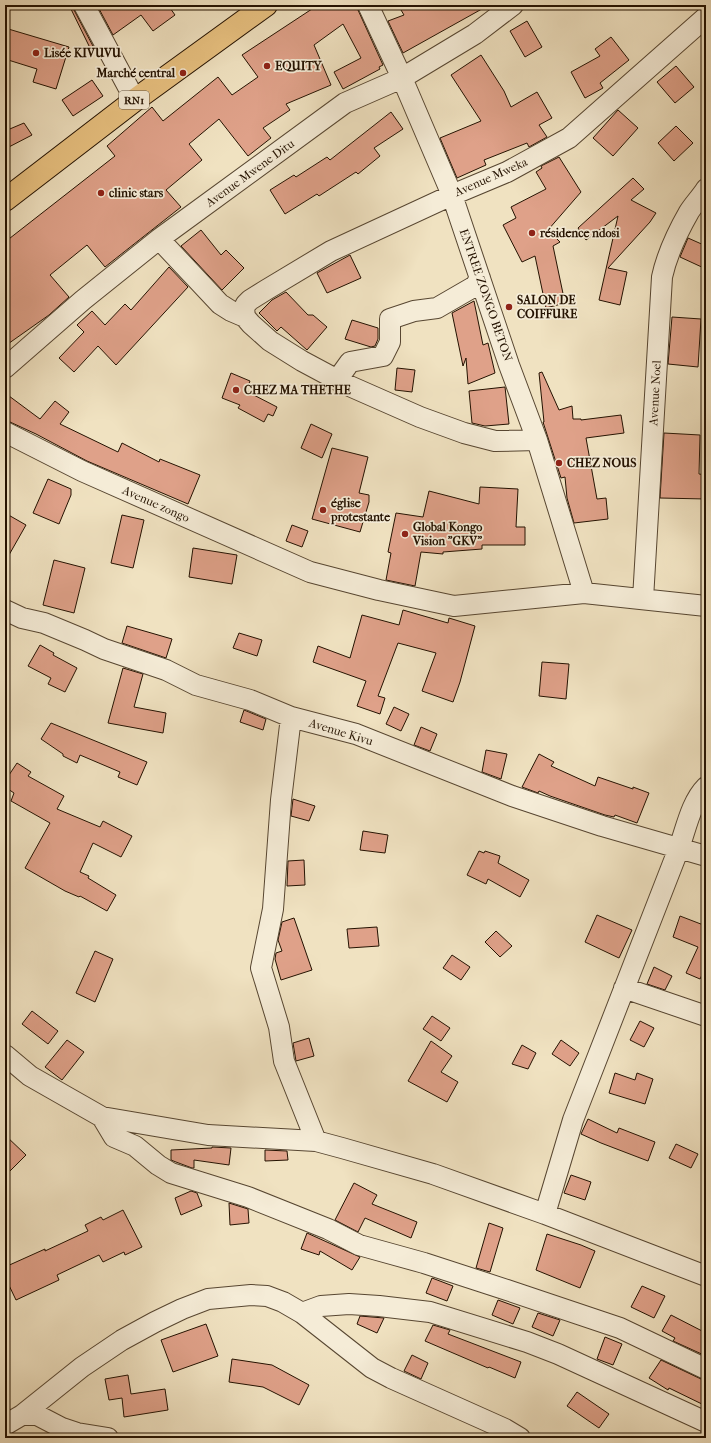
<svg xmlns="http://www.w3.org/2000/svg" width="711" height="1443" font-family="'IM FELL French Canon',serif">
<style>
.building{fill:#dfa189;stroke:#241201}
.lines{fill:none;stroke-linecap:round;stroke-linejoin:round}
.minor-casing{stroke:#574631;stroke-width:22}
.highway-casing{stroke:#241201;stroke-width:24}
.minor{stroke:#f5ecd7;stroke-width:20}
.highway{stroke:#e8c180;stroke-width:22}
.poi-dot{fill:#8f2418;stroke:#f5ecd7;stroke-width:1.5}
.labels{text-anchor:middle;stroke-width:3.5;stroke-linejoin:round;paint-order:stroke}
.shield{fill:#f5ecd7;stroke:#635341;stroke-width:1}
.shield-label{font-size:11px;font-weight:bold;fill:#241201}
.poi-label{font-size:12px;font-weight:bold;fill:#241201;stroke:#f5ecd7;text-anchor:start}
.street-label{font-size:12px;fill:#241201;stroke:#f5ecd7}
</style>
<rect width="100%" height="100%" fill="#f0e2c1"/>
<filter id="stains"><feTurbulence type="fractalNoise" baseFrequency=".005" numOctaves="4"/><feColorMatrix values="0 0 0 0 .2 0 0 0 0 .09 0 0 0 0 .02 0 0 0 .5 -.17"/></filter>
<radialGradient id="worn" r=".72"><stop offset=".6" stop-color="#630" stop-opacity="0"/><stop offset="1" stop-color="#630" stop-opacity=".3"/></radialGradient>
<path class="building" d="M69 5H73L74 10 94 48 91 50Z
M97 5H168L175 15 153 31 141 15 113 35Z
M318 5H357L358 10 383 65 379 67 380 69 343 89 334 72 361 58 343 24 314 45 331 85 286 104 290 110 263 128 271 138 248 156 219 119 189 144 202 160 166 190 181 207 105 267 87 245 50 275 69 297 49 315 5 346V242L115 156 107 146 152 107 163 121 218 77 232 95 258 77 242 55Z
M398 5H489L403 53 388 21 404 15Z
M527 21 542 47 525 57 510 31Z
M5 28 69 47 56 89 33 82 37 69 5 59Z
M611 37 629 60 600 83 603 88 585 98 571 72 600 56 595 49Z
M481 55 504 91 511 107 537 92 552 118 539 125 547 137 529 147 527 143 484 160 486 165 457 178 440 138 481 121 451 75Z
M676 66 694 87 675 103 657 82Z
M92 80 103 96 73 116 62 100Z
M618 110 638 128 613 156 593 138Z
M391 112 403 129 374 148 380 156 358 174 356 172 319 196 317 194 285 214 270 190 294 175 296 177 327 157 330 160Z
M24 123 32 135 5 149V131Z
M676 126 693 143 674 161 658 143Z
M559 157 581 192 548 230 560 242 553 246 565 303 546 308 535 256 522 262 503 225 516 218 511 207 546 189 536 172 542 168 541 166Z
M633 178 644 189 631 200 656 213 650 222 608 268 627 272 620 305 599 300 618 216 586 240 578 228Z
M201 230 221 255 226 250 244 268 222 290 181 246Z
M688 238 706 246V269L680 257Z
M350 255 361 278 327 293 317 273Z
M169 267 188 287 116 365 98 346 74 372 59 358 84 332 77 325 92 311 105 325 125 304 131 310Z
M286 292 308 315H313L327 327 307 350 281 327 277 331 259 313 272 300Z
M474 301 483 345 488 343 495 373 468 384 466 358 463 366 452 313Z
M672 317 701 319 698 367 668 364Z
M352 320 378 328V339L375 346 371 347 345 339Z
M397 368 415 370 412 392 395 390Z
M542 372 559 410 572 406 573 419H581V420L621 415 624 433 586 438 597 499 606 498 608 519 574 523 567 498 565 477 561 478 543 422H544L539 373Z
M231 373 250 381 246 391 277 407 273 416 268 414 264 422 238 408 240 405 222 398Z
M505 387 509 424 485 426 472 423 469 391Z
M5 393 40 419 55 401 69 412 60 424 118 452 122 443 159 462 160 459 200 475 188 504 87 461 36 434 10 422 5 421Z
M311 424 332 434 322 458 301 448Z
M664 433 700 435 699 474 706 475V499L660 498Z
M332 448 368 457 359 493 369 495V502L360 532 312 519Z
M48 479 71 489V495L59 524 33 513Z
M480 487 518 489 516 527H525V545H482V549L443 552V554L421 552 415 586 386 580 391 553 388 552 396 513 423 517 429 491 479 504Z
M5 513 26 525 5 562Z
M122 515 144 520 133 568 111 563Z
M292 525 308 531 302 547 286 541Z
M193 548 237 555 232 584 189 577Z
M54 560 85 568 74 613 43 605Z
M403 610 448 623 449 618 475 626 460 682 453 702 422 691 436 653 398 643 378 696 385 698 380 714 357 706 366 681 313 662 318 646 350 658 362 615 399 625Z
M127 626 172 639 166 658 122 643Z
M239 633 262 640 257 656 233 648Z
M40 645 54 653 53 655 77 668 65 692 48 684 51 678 28 666Z
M542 662 569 664 566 699 539 696Z
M123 668 143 674 134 707 166 713 163 733 108 723Z
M394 707 409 714 401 731 386 724Z
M244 710 266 719 263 730 240 722Z
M51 723 147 762 137 785 118 777 120 772 80 755 77 763 63 756V754L41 739Z
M421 727 437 734 430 751 414 745Z
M486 750 507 754 501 779 482 772Z
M539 754 554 762 551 766 595 786 598 777 633 789V787L649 793 637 823 615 815 614 817 605 815 550 796 539 791 538 793 522 787Z
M17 763 31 772 28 776 64 796 57 809 100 827 103 821 132 836 121 857 93 843 80 872 89 876 88 878 116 895 107 911 80 896 79 897 65 891 25 868 50 823 11 801 14 793 5 787V781Z
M293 799 315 806 309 821 291 816Z
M363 831 388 835 385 853 360 850Z
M479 851 484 853 485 851 500 856 498 863 529 880 520 897 488 879 486 884 467 875Z
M304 860 305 885 287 886 288 861Z
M597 915 632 930 619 958 585 942Z
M680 916 706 926V967L700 979 686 973 698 947 673 937Z
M294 918 312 970 281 980 275 959 276 953 282 951 278 940 282 922Z
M377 927 379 946 349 948 347 929Z
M496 931 512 946 500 957 485 942Z
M95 951 113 959 95 1002 76 993Z
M452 955 470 967 461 980 443 968Z
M654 967 672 976 665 990 647 984Z
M32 1011 58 1031 48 1044 22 1024Z
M432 1016 450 1028 441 1041 423 1029Z
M640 1021 654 1028 644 1047 630 1040Z
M309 1038 314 1056 296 1061 293 1043Z
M67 1040 84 1052 62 1080 45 1067Z
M561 1040 579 1053 570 1066 552 1054Z
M431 1041 452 1056 441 1072 458 1082 447 1102 408 1081Z
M522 1045 536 1053 528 1069 512 1064Z
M615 1073 635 1080 637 1073 653 1079 645 1104 609 1093Z
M588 1119 617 1133 619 1128 655 1142 648 1161 601 1143 581 1134Z
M5 1135 26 1155 5 1176Z
M676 1144 698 1154 691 1168 669 1158Z
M212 1147 231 1148 229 1165 194 1160V1168H192L176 1162 171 1160V1150L212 1148Z
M265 1150 287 1151 288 1160 265 1161Z
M571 1175 591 1182 585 1200 564 1193Z
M354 1183 377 1195 372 1204 417 1222 411 1238 365 1218 358 1232 335 1220Z
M191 1191 197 1193 202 1206 181 1215 175 1198Z
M229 1203 248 1209 249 1223 230 1225Z
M123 1210 142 1247 125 1255 124 1252 103 1262 99 1255 57 1275 59 1280 16 1300 5 1277V1267L45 1249V1251L88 1231 85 1225 101 1217 103 1220Z
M489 1223 503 1228 490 1272 476 1268Z
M307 1233 360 1257 352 1270 320 1251 319 1255 301 1249Z
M547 1234 581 1245 595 1251 580 1288 536 1270Z
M432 1278 453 1286 447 1301 426 1293Z
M642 1286 665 1296 654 1318 631 1307Z
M498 1300 520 1308 513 1324 492 1315Z
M538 1313 560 1320 553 1336 532 1327Z
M671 1315 706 1333V1356L673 1341 675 1338 662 1331Z
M360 1316 384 1318 377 1333 357 1324Z
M206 1324 218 1356 173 1372 161 1340Z
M433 1325 450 1330 448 1334 521 1362 515 1378 489 1367 488 1368 425 1341Z
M605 1337 622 1344 613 1365 597 1359Z
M412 1355 428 1363 421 1379 404 1371Z
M232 1359 272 1365 309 1385 299 1405 263 1387 229 1382Z
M661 1360 701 1379 706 1380V1406L669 1388 668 1390 649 1378Z
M128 1375 131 1394 165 1389 168 1410 124 1417 122 1398 109 1400 105 1379Z
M577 1392 609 1414 599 1428 567 1406Z"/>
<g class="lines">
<g class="minor-casing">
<path id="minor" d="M84 5 135 100
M368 5 402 78 452 195 509 365 537 440 584 593
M159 239 220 304 231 311 245 317
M5 368 83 300 159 239 345 103 402 78 475 34 513 5
M337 380 350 362 383 356 390 342V319L414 311 437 308 475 286 480 278
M5 432 82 471 310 572 379 590 454 606 584 593 706 606
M537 440 495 441 464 433 420 417 345 384 302 361 270 341 251 324 245 317 244 308 246 304 250 300 266 290 331 251 452 195 507 172 569 138 706 17
M643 599 662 277C667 254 677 233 689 212 694 204 701 197 706 189
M5 610 22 618 44 623 85 640 104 649 166 670 196 685 250 700 291 717 356 734 512 796 602 826 706 856
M291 717 281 800 273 909 261 968 279 1027 284 1061 316 1141
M624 988 706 1016
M5 1055 30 1076 102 1117 208 1135 316 1141 342 1148 433 1174 545 1214 706 1276
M102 1117 114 1137 135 1146 158 1165 171 1173 248 1197 328 1229 359 1245 424 1263 507 1290 620 1328 706 1369
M545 1214 573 1120 679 848C686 829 691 802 706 787
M302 1313 321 1306 349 1304 379 1306 430 1312 527 1342 558 1354 706 1422
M22 1415H37L62 1428 77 1433 108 1438
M5 1425 22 1415 82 1367 122 1340 155 1322 182 1309 208 1299 251 1295 267 1296 283 1302 302 1313 372 1368 391 1378 505 1429 520 1438"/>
</g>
<g class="highway-casing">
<path id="highway" d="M5 200 135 100 266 5"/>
</g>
<use href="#minor" class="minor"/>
<use href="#highway" class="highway"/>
</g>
<g class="poi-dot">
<circle cx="36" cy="53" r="4"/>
<circle cx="267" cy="66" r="4"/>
<circle cx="183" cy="73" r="4"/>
<circle cx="101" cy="193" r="4"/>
<circle cx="532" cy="233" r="4"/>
<circle cx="509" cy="307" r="4"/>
<circle cx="236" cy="390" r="4"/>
<circle cx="559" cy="463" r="4"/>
<circle cx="323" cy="510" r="4"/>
<circle cx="405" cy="534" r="4"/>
</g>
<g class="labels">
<rect class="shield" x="119" y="91" width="30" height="18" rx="3"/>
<g class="shield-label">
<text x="134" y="104">RN1</text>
</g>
<g class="poi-label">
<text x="44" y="57">Lisée KIVUVU</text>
<text x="275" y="70">EQUITY</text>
<text x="175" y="77" text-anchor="end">Marché central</text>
<text x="109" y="197">clinic stars</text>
<text x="540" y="237">résidence ndosi</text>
<text x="517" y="304">SALON DE<tspan x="517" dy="14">COIFFURE</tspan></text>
<text x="244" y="394">CHEZ MA THETHE</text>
<text x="567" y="467">CHEZ NOUS</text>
<text x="331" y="507">église<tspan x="331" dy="14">protestante</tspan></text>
<text x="413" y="531">Global Kongo<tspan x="413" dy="14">Vision "GKV"</tspan></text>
</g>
<g class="street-label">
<text transform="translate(250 173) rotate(-36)" y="4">Avenue Mwene Ditu</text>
<text transform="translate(491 177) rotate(-24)" y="4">Avenue Mweka</text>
<text transform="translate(486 295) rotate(71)" y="4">ENTREE ZONGO BETON</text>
<text transform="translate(655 393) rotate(-87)" y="4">Avenue Noel</text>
<text transform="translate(156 504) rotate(24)" y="4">Avenue zongo</text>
<text transform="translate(341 732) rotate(17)" y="4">Avenue Kivu</text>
</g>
</g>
<rect width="711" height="1443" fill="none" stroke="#f0e2c1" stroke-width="20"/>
<rect x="6" y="6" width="699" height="1431" fill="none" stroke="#241201" stroke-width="2"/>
<rect x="10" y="10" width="691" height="1423" fill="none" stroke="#241201"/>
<rect width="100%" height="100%" filter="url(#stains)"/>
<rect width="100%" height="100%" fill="url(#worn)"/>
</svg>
